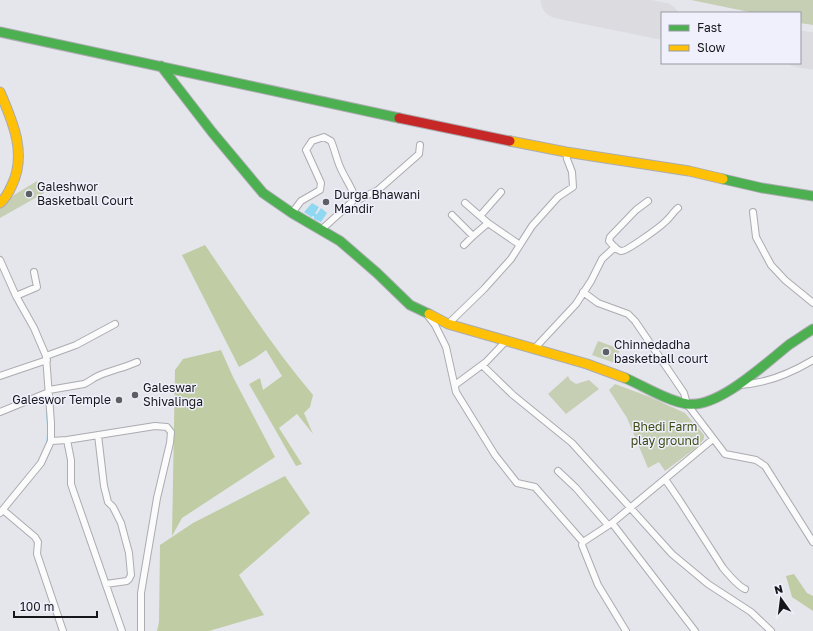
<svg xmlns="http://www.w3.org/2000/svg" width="813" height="631" font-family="'Golos Text',sans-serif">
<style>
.green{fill:#c6cfb4}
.forest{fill:#c0cca4}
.water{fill:#90d7f1}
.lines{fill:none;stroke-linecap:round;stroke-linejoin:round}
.stream{stroke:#90d7f1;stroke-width:1.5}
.taxiway{stroke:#dcdce0;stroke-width:15}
.runway{stroke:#dcdce0;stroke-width:37}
.street-casing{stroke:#ababb0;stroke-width:8}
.fast-casing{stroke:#ababb0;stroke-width:11}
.slow-casing{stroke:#ababb0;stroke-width:11}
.jam-casing{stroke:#ababb0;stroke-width:11}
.street{stroke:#fbfbfc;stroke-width:6}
.fast{stroke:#4caf50;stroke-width:9}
.slow{stroke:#ffc107;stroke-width:9}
.jam{stroke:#c62828;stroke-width:9}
.poi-dot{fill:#5e5f64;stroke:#eff0fc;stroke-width:1.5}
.labels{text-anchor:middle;stroke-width:3;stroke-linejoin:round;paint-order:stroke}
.poi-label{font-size:12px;fill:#16171b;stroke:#eff0fc;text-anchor:start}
.park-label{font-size:12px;fill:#3d4a11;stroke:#eff0fc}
</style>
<rect width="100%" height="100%" fill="#e5e6ec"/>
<path class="green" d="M691 0H813V25L800 23V13H754Z
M37 181 44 193 0 218V208L14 195Z
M598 341 620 349 615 363 592 355Z
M568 376 570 380 576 384 589 380 599 389 566 414 548 394Z
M615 384 650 397 685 413 704 435V439L697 447 665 471 659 462 648 468 627 418 609 390Z"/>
<path class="forest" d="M205 245C240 296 273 348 313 395L310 407 304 413 313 434 297 414 279 428 302 464 296 466 249 384 260 378 263 390 282 376 266 350 255 358 239 367 182 255Z
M221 350 233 377 275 457 182 518 172 536 175 370 183 359Z
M285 476 310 513 239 575 264 615 209 631H157L159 622 160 545 193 523Z
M794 574 807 593 813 596V611L792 597 786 576Z"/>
<path class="water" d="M312 203 319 207 315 214H317L321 208 327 213 321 222 314 219V216L310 217V216L304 212Z"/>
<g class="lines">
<path class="stream" d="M46 395 48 431 47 443"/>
<path class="taxiway" d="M643 0 650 10 662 18
M583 5H600L614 0"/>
<path class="runway" d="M559 0 662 21
M800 49 813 51"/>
<g class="street-casing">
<path id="street" d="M354 195 360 199 378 190 419 154 420 145
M648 201 636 210 610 237 609 241C612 244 616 250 621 251 626 252 660 227 665 222 670 218 673 212 678 208
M465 203 488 223 520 245
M753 212 756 237 771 265 785 280 813 303
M292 213 301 201 320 190 321 183 306 150 312 141 324 137 331 141C335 150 337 161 341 169 345 178 351 186 354 195L352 202 321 230
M452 215 473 236 464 245
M480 216 501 192
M473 236 488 223
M0 260 16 296 34 328 46 356 51 423V441L41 463 0 513
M583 292 598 303 628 314 635 321 684 393 687 404 725 454 756 460 765 466 813 542
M16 296 37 287 34 272
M428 316 435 325 446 347 456 392 495 455 517 483 535 487 583 542 612 523 713 439
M448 324 484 289 511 259 532 226 558 197 573 187 572 172 567 159 566 152
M534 349 576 304 591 281 602 259 615 247
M46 356 76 345 115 324
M482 365 513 395 572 443 672 554 708 584 751 612 771 631
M0 376 47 360
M455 385 486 362 506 341
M739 385C765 384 791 373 813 360
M49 390 84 384C89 382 93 378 98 376 111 370 124 368 137 362
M0 412 49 392
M98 435 104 486 108 502 113 507 121 523 129 553 131 575 129 579 127 581 106 584
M67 440 71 460V484L74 493 122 631
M51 441 67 440 155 426 167 427 171 432 170 443 157 498 141 593V631
M558 471 576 488 608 525
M665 479 680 501 723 568C728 574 738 586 745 589
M3 510 35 537 38 542 37 554 63 631
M612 523 695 631
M583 542 582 545 598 585 626 631"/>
</g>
<g class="fast-casing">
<path id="fast" d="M0 32 399 118
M161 66 212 132 263 193 292 213 340 241 377 273 410 305 429 314
M723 179 762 188 813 196
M625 378C644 386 667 401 687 404 718 409 767 362 790 344 798 339 805 334 813 329"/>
</g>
<g class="slow-casing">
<path id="slow" d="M0 92C13 122 27 154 12 185 9 192 6 198 0 203
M510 141 566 152 689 171 723 179
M429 314 448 324 587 364 625 378"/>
</g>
<g class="jam-casing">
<path id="jam" d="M399 118 510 141"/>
</g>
<use href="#street" class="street"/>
<use href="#fast" class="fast"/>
<use href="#slow" class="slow"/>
<use href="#jam" class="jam"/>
</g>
<g class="poi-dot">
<circle cx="29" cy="194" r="4"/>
<circle cx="326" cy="202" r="4"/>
<circle cx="606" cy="352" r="4"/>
<circle cx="135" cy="395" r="4"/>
<circle cx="119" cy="400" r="4"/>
</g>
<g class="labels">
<g class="poi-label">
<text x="37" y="191">Galeshwor<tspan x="37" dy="14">Basketball Court</tspan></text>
<text x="334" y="199">Durga Bhawani<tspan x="334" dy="14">Mandir</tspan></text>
<text x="614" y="349">Chinnedadha<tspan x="614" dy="14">basketball court</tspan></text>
<text x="143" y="392">Galeswar<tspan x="143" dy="14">Shivalinga</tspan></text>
<text x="111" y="404" text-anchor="end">Galeswor Temple</text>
</g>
<g class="park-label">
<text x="665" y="431">Bhedi Farm<tspan x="665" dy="14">play ground</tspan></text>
</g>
</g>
<rect x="661" y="12" width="140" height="52" fill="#eff0fc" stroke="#9899a2"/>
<rect x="669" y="25" width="20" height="6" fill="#4caf50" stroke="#9899a2"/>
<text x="697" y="32" font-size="12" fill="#16171b">Fast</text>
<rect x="669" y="45" width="20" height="6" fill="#ffc107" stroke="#9899a2"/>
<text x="697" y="52" font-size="12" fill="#16171b">Slow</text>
<g transform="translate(781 599) rotate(346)" stroke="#eff0fc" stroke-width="3" paint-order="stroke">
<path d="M0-3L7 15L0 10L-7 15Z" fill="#16171b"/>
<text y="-6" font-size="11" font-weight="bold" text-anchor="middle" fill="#16171b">N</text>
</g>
<path d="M14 611v6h83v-6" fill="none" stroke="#16171b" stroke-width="2"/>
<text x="20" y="611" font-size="12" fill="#16171b" stroke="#eff0fc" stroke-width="3" paint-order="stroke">100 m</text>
</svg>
